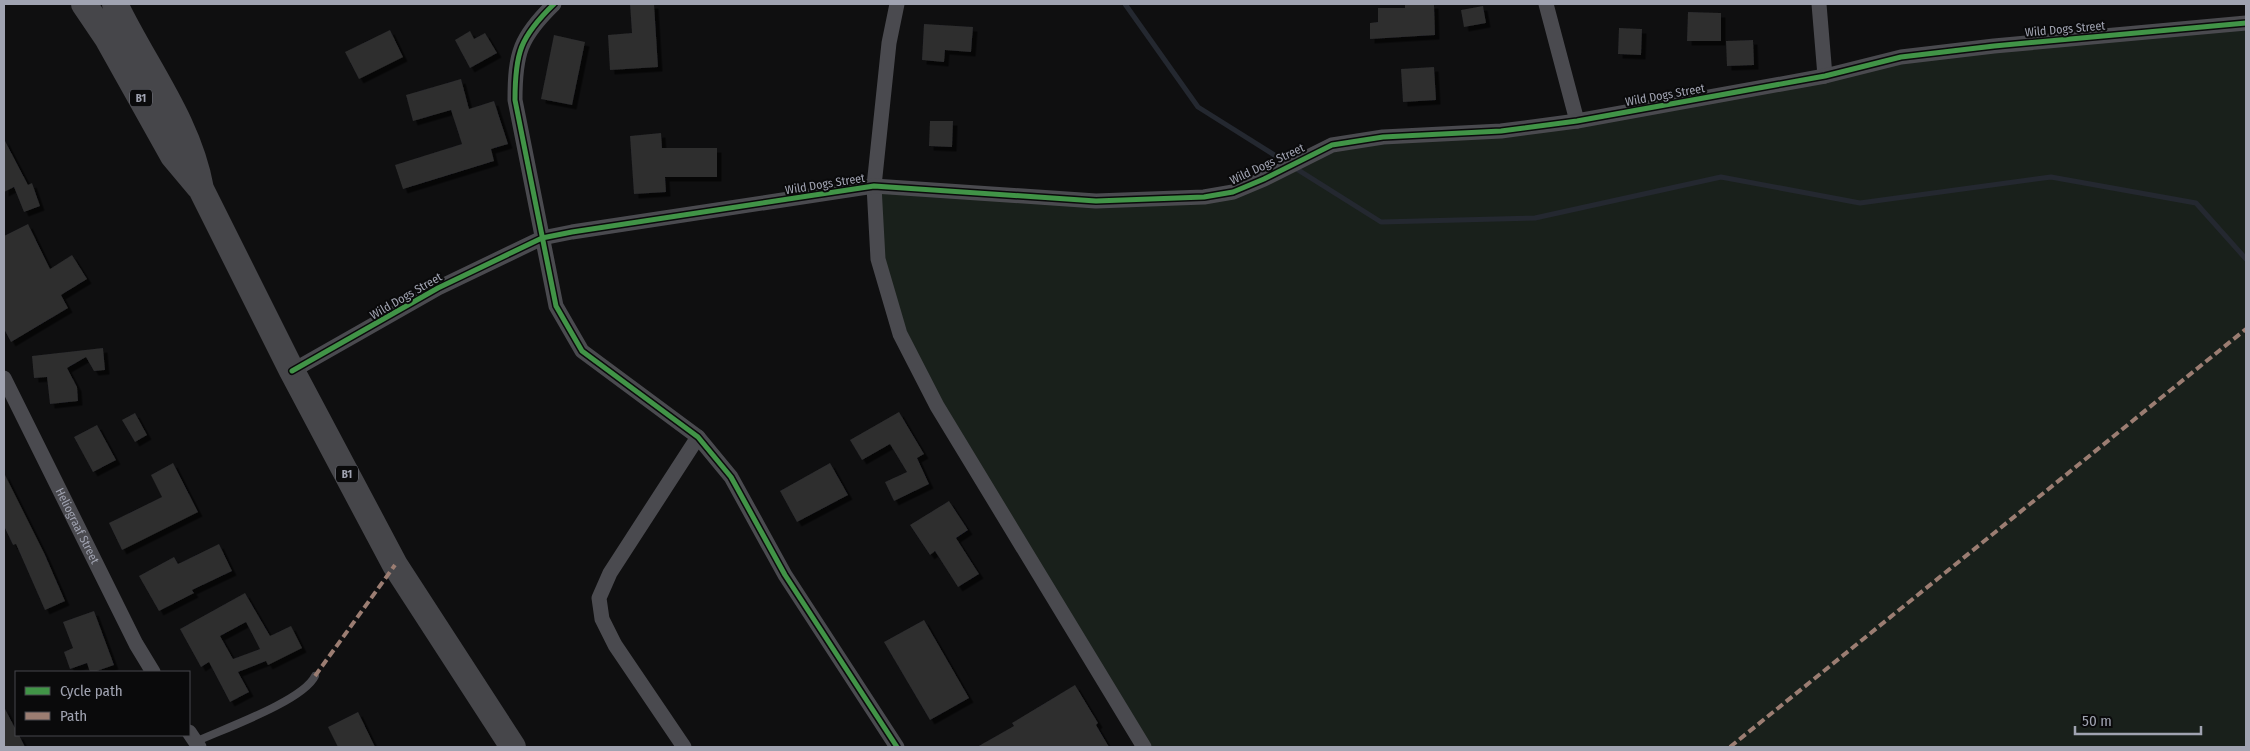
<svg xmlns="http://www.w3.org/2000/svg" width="2250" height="751" font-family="'Fira Sans Condensed',sans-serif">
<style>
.green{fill:#19201b}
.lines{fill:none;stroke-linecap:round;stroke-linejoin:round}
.stream{stroke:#242830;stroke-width:5}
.building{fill:#2d2d2f;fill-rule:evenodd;filter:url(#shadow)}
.service{stroke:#4a4a4f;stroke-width:8}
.minor{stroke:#4a4a4f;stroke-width:15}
.trunk{stroke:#46464a;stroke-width:26}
.quiet{stroke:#9b7d72;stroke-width:4;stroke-dasharray:8 4;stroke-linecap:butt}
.cycleway-casing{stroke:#0a0a0b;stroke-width:8}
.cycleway{stroke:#419447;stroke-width:5}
.labels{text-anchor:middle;stroke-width:4;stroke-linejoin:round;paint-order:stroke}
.shield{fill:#0a0a0b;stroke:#73757f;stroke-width:1}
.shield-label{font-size:11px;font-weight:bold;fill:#a0a3b1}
.street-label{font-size:12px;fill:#a0a3b1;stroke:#0a0a0b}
</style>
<defs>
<filter id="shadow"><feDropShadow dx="4.5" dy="4.5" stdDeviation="0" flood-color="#0009"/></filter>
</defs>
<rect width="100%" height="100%" fill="#0f0f10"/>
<path class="green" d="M2246 23V747H1144L937 406 878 259 874 186 1096 201 1204 197 1332 145 1501 131 1901 57Z"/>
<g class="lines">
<path class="stream" d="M1125 4 1198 107 1381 222 1535 218 1721 177 1860 203 2051 177 2196 203 2246 259"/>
</g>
<path class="building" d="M630 4H654L658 67 610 70 608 35 632 33Z
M1405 4H1434L1435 35 1370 39V23L1378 22V8H1405Z
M1483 6 1486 23 1464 27 1461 10Z
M1688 12 1721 13V41H1687Z
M924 24 973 27 971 52 945 50 944 62 922 60Z
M1619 28 1642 29 1641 55 1618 54Z
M390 30 403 57 359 79 345 52Z
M470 31 474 39 485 33 497 53 470 68 455 40Z
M554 35 585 42 572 105 541 99Z
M1753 40 1754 65 1727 66 1726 41Z
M1434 67 1436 100 1403 102 1401 69Z
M461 79 469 109 494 101 508 144 491 149 494 161 403 189 395 165 462 144 451 110 413 121 406 95Z
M930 121H953L952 147 929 146Z
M661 133 662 148H717V177H665L666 192 634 194 630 136Z
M4 139 28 185 32 183 40 206 24 212 14 187 4 192Z
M28 224 50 269 72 255 87 279 61 295 68 308 11 342 4 329V236Z
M103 348 105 370 94 371 86 357 67 368 77 387 78 401 50 404 47 377 34 378 32 356Z
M899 412 924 454 917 458 929 484 894 501 885 482 907 472 890 444 862 460 850 440Z
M135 413 147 435 135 442 122 420Z
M97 425 116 460 93 472 74 437Z
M173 463 198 512 122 550 109 523 162 497 151 475Z
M830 463 848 495 797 522 780 491Z
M4 473 45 555 65 601 45 610 16 544 13 545 4 526Z
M949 501 968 530 956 538 979 574 958 587 935 551 930 555 910 525Z
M219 544 232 571 192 590 194 593 159 611 139 576 174 557 178 564Z
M245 593 270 636 291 626 302 648 268 665 266 661 238 672 249 692 230 702 209 662 201 667 180 629ZM246 622 260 649 233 659 220 636Z
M94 611 114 665 94 672H90L87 663 70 669 64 652 73 648 63 622Z
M924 620 969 698 930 720 884 642Z
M1075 685 1098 723 1096 725 1109 747H977L1014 726 1012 723Z
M4 707 16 730V735H19L25 747H4Z
M358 712 375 747H338L328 727Z"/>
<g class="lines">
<path class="service" d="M195 742C223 729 303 701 315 676"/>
<g class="minor">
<path d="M554 4C520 37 515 53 515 100L556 306 582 351 698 437 731 477 785 575 897 747"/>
<path d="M897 4 889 43 874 186 878 259 900 334 937 406 1144 747"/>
<path d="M1546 4 1577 121"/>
<path d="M1819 4 1825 76"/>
<path d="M292 371 438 288 542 238 572 232 874 186 1096 201 1204 197 1233 192 1264 179 1332 145 1383 137 1501 131 1577 121 1825 76 1901 57 1994 46 2246 23"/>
<path id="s1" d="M4 378 136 644 153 672"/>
<path d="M189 732 199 747"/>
<path d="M684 747 615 645 602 619 599 598 610 573 698 437"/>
</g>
<path class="trunk" d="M84 4 107 38 173 156 199 187
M115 4C144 65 189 121 201 189L292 371 395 565 513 747"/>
<path class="quiet" d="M315 676 395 565
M1730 747 2246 329"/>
<g class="cycleway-casing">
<path id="cycleway" d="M554 4C520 37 515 53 515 100L556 306 582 351 698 437 731 477 785 575 897 747
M292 371 438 288 542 238 572 232 874 186 1096 201 1204 197 1233 192 1264 179 1332 145 1383 137 1501 131 1577 121 1825 76 1901 57 1994 46 2246 23"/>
</g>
<use href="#cycleway" class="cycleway"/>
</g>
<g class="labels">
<g class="shield">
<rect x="130" y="89.5" width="22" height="17" rx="4"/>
<rect x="336" y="465.5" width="22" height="17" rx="4"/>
</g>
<g class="shield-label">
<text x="141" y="102">B1</text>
<text x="347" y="478">B1</text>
</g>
<g class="street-label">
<text transform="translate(2065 29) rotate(-5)" y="4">Wild Dogs Street</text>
<text transform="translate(1665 95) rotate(-10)" y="4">Wild Dogs Street</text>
<text transform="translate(1267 164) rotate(-25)" y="4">Wild Dogs Street</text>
<text transform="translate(825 184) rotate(-9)" y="4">Wild Dogs Street</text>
<text transform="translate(406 296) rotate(-30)" y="4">Wild Dogs Street</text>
<text dy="4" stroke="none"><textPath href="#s1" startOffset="165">Heliograaf Street</textPath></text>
</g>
</g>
<rect width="2250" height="751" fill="none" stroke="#a0a3b1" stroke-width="10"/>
<rect x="15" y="671" width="175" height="65" fill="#0a0a0b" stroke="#46474d"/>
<rect x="25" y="687" width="25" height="8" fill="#419447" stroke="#46474d"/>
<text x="60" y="696" font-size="15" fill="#a0a3b1">Cycle path</text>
<rect x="25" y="712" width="25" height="8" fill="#9b7d72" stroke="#46474d"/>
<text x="60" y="721" font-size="15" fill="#a0a3b1">Path</text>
<path d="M2075 726v8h126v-8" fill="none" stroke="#a0a3b1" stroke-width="2.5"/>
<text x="2082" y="726" font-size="15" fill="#a0a3b1" stroke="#0a0a0b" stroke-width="4" paint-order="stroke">50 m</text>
</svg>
